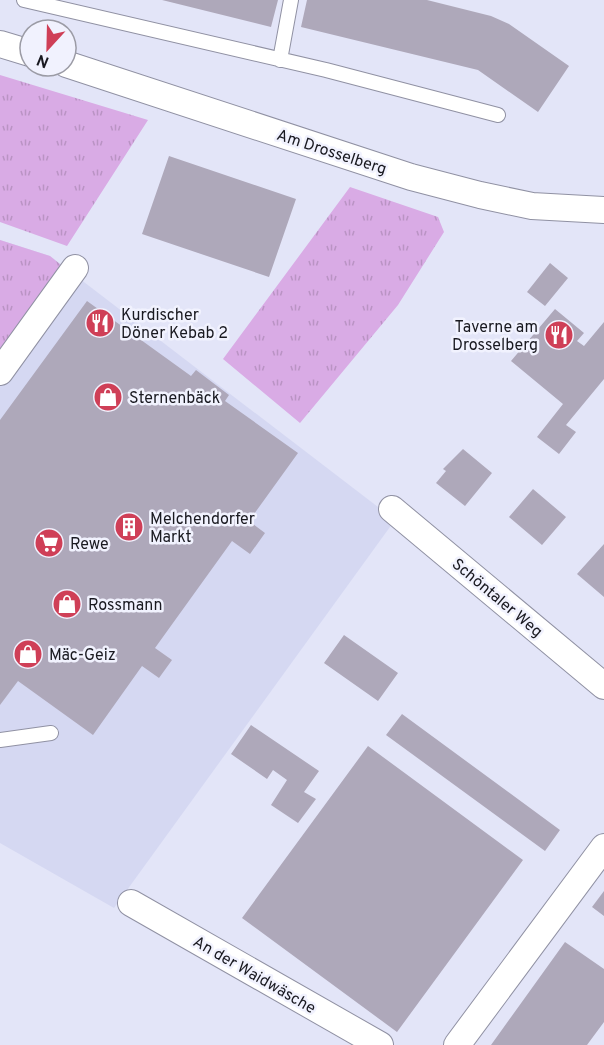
<svg xmlns="http://www.w3.org/2000/svg" width="604" height="1045" font-family="Overpass,sans-serif">
<style>
.built{fill:#d5d8f2}
.grass{fill:url(#grass-tufts)}
.building{fill:#aea8ba}
.lines{fill:none;stroke-linecap:round;stroke-linejoin:round}
.lane-casing{stroke:#9091a3;stroke-width:16}
.street-casing{stroke:#9091a3;stroke-width:28}
.lane{stroke:#fff;stroke-width:14}
.street{stroke:#fff;stroke-width:26}
.labels{text-anchor:middle;stroke-width:5;stroke-linejoin:round;paint-order:stroke}
.street-label{font-size:16px;fill:#191920;stroke:#f1f2fe}
.poi-label{font-size:16px;fill:#191920;stroke:#f1f2fe;text-anchor:start}
</style>
<defs>
<pattern id="grass-tufts" width="24" height="20" patternUnits="userSpaceOnUse" patternTransform="scale(1.5)"><rect width="24" height="20" fill="#d9abe5"/><path d="M3 7l-1-3M5 7V3M7 7l1-3M15 17l-1-3M17 17v-4M19 17l1-3" fill="none" stroke="#ba93c4"/></pattern>
</defs>
<rect width="100%" height="100%" fill="#e3e5f8"/>
<path class="built" d="M0 240 50 256 395 520 114 908 0 843Z"/>
<path class="grass" d="M0 75 148 120 67 246 0 222Z
M350 187 438 217 444 232 398 305 300 423 223 359Z
M0 240 50 256 66 269 0 361Z"/>
<path class="building" d="M162 0H278L271 27Z
M307 0H427L491 16 509 24 569 66 538 112 478 70 301 27Z
M169 156 296 199 269 277 142 234Z
M550 263 568 278 545 306 527 292Z
M87 301 191 376 196 370 229 395 225 401 298 453 249 521 265 533 250 554 232 541 155 648 172 660 159 678 142 666 93 735 18 681 0 705V420Z
M555 309 584 333 577 341 584 346 604 322V379L566 425 576 432 559 454 537 437 563 404 511 361Z
M463 449 492 473 465 506 436 483 446 471 443 469Z
M533 489 566 517 542 545 509 517Z
M604 544V597L577 574Z
M344 635 398 673 378 701 324 663Z
M402 714 560 830 545 851 386 735Z
M251 725 319 771 304 792 316 799 298 823 271 805 287 780 273 770 267 779 231 754Z
M368 746 523 860 397 1032 242 918Z
M604 891V916L592 907Z
M565 942 604 969V1022L587 1045H491Z"/>
<g class="lines">
<g class="lane-casing">
<path id="lane" d="M24 0 326 70 498 115
M280 60 291 0
M0 740 51 733"/>
</g>
<g class="street-casing">
<path id="street" d="M0 44 30 53
M66 64 411 177 480 195 532 206 604 210
M0 372 75 268
M392 509 604 686
M131 903 380 1045
M457 1045 604 847"/>
</g>
<use href="#lane" class="lane"/>
<use href="#street" class="street"/>
</g>
<defs>
<g id="restaurant-disc" transform="scale(1.5)"><circle r="9.5" fill="#cf3f57" stroke="#f1f2fe"/><path d="M-5-6h1v4h1v-4h1v4h1v-4h1v5L-1.5 .5V6h-2V.5L-5-1ZM5-6V6H3V1.5H1.5Q1.5-4 5-6Z" fill="#fff"/></g>
<g id="shop-disc" transform="scale(1.5)"><circle r="9.5" fill="#cf3f57" stroke="#f1f2fe"/><path d="M-5-2.5h2.3a2.7 3.5 0 0 1 5.4 0H5L5.5 6h-11ZM-1.5-2.5h3a1.5 2.3 0 0 0-3 0Z" fill="#fff"/></g>
<g id="building-disc" transform="scale(1.5)"><circle r="9.5" fill="#cf3f57" stroke="#f1f2fe"/><path d="M-4-6H4V6H1V3H-1V6H-4ZM-2.5-4.3h1.7v1.8h-1.7ZM.8-4.3h1.7v1.8H.8ZM-2.5-1h1.7V.8h-1.7ZM.8-1h1.7V.8H.8Z" fill="#fff"/></g>
<g id="supermarket-disc" transform="scale(1.5)"><circle r="9.5" fill="#cf3f57" stroke="#f1f2fe"/><path d="M-6-5.5h2.5l.6 2H6L4.5 2H-2.5L-4.4-4H-6ZM-1.5 3.2a1.3 1.3 0 1 0 .1 0ZM3 3.2a1.3 1.3 0 1 0 .1 0Z" fill="#fff"/></g>
</defs>
<g fill-rule="evenodd">
<use href="#restaurant-disc" x="100" y="323"/>
<use href="#restaurant-disc" x="559" y="335"/>
<use href="#shop-disc" x="108" y="397"/>
<use href="#building-disc" x="129" y="527"/>
<use href="#supermarket-disc" x="49" y="543"/>
<use href="#shop-disc" x="67" y="604"/>
<use href="#shop-disc" x="28" y="654"/>
</g>
<g class="labels">
<g class="street-label">
<text transform="translate(332 151) rotate(18)" y="6">Am Drosselberg</text>
<text transform="translate(498 597) rotate(40)" y="6">Schöntaler Weg</text>
<text transform="translate(255 974) rotate(30)" y="6">An der Waidwäsche</text>
</g>
<g class="poi-label">
<text x="121" y="320">Kurdischer<tspan x="121" dy="18">Döner Kebab 2</tspan></text>
<text x="538" y="332" text-anchor="end">Taverne am<tspan x="538" dy="18">Drosselberg</tspan></text>
<text x="129" y="403">Sternenbäck</text>
<text x="150" y="524">Melchendorfer<tspan x="150" dy="18">Markt</tspan></text>
<text x="70" y="549">Rewe</text>
<text x="88" y="610">Rossmann</text>
<text x="49" y="660">Mäc-Geiz</text>
</g>
</g>
<g transform="translate(48 48) rotate(202)"><circle r="28" fill="#f1f2fe" stroke="#9b9ba5" stroke-width="1.5"/>
<path d="M0-4.5L10 22L0 15L-10 22Z" fill="#cf3f57"/>
<text y="-9" font-size="16" font-weight="bold" text-anchor="middle" fill="#191920">N</text>
</g>
</svg>
